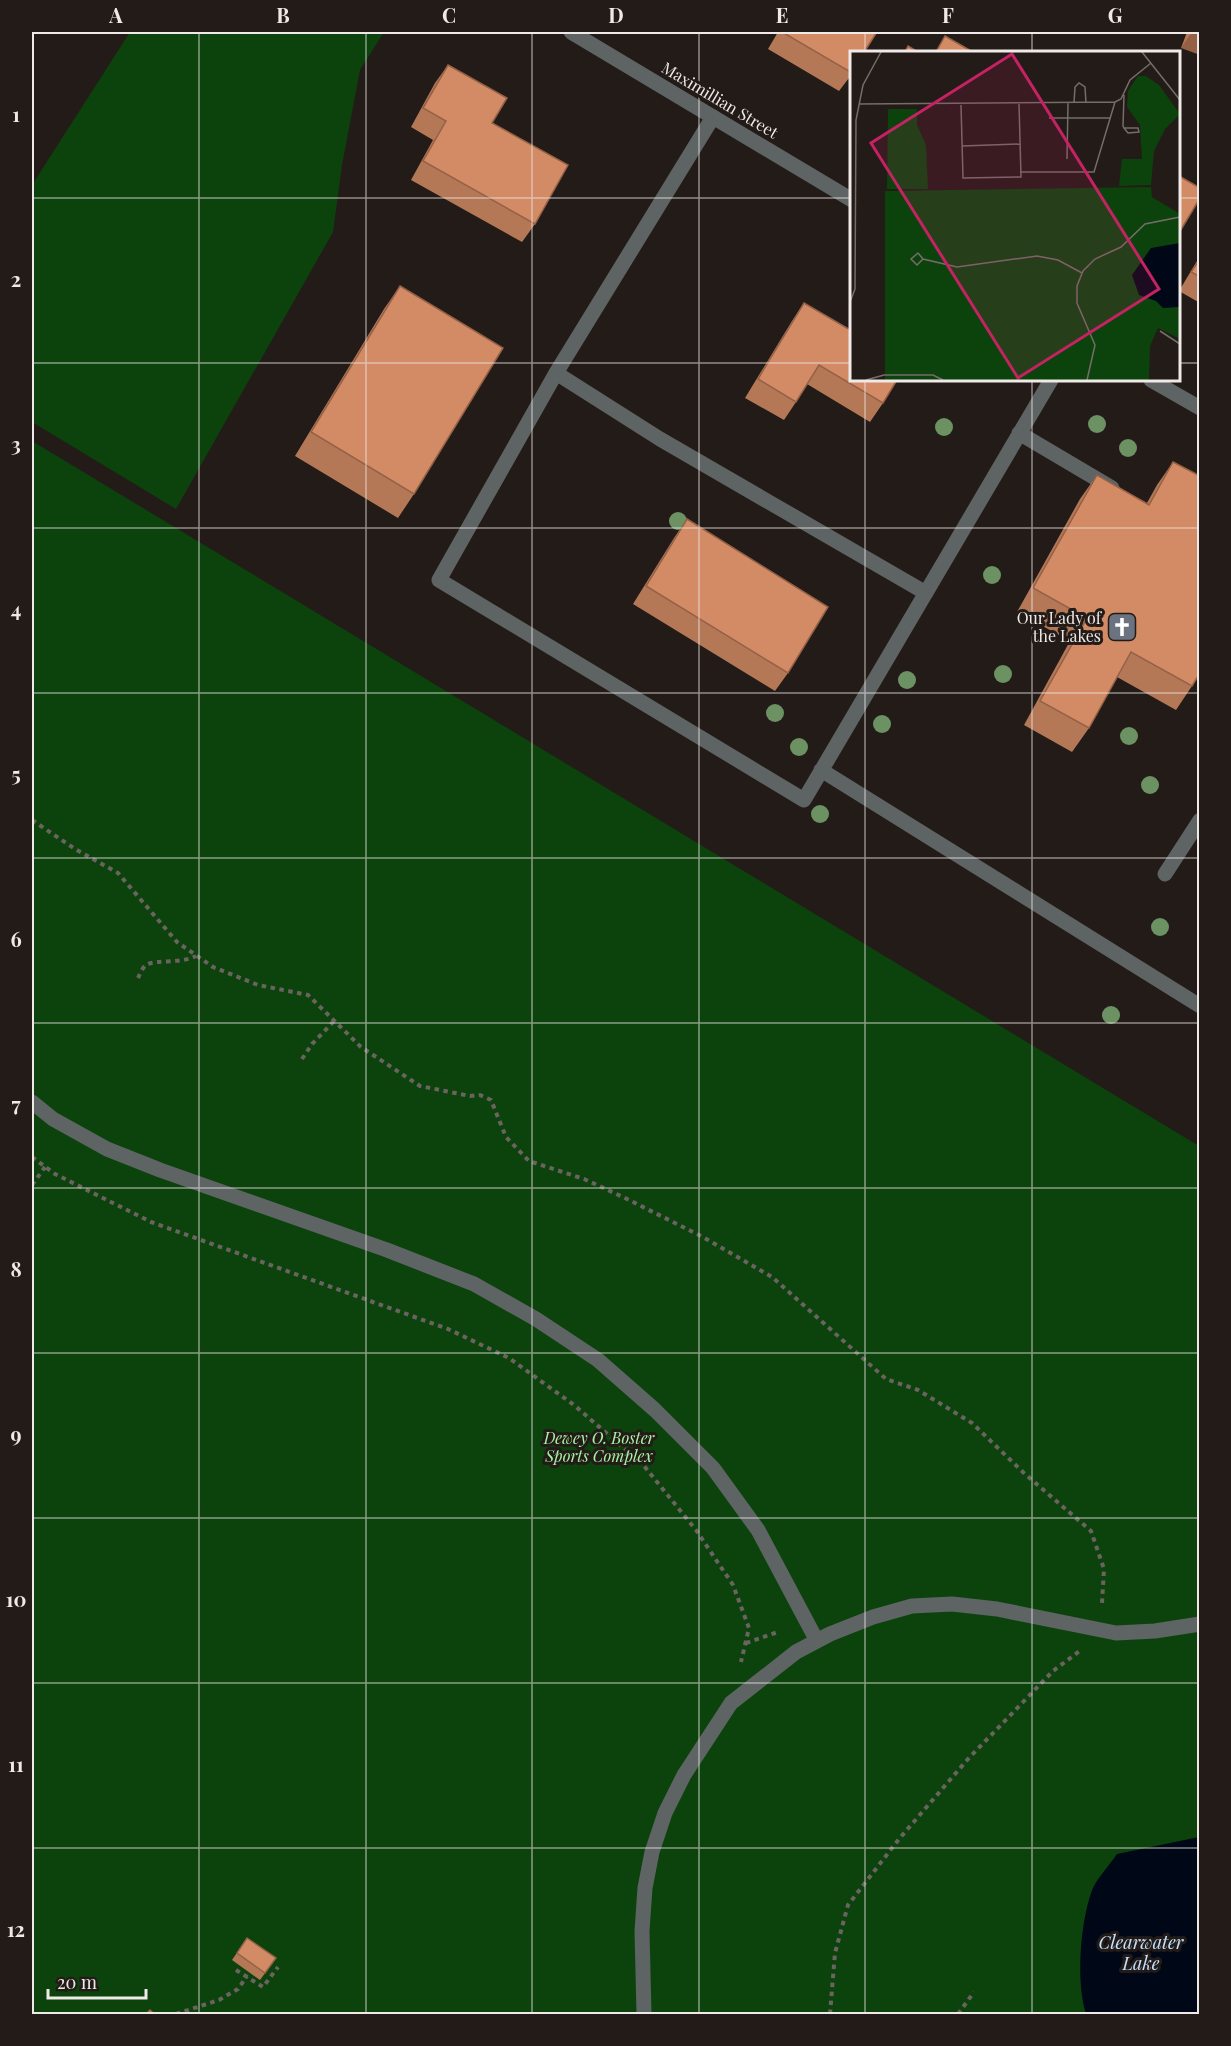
<svg xmlns="http://www.w3.org/2000/svg" width="1231" height="2046" font-family="'Playfair Display',serif">
<style>
.green{fill:#0c430d}
.water{fill:#000817}
.lines{fill:none;stroke-linecap:round;stroke-linejoin:round}
.path{stroke:#6b6360;stroke-width:4;stroke-dasharray:4.5 4.5;stroke-linecap:butt}
.lane{stroke:#5e6364;stroke-width:15}
.street{stroke:#5e6364;stroke-width:15}
.tree{fill:#6c9264}
.wall{fill:#b57857}
.shaded-wall{fill:#946147}
.building{fill:#d38b65;stroke:#946147;stroke-width:1.5}
.grid{fill:none;stroke:#efe9e7;stroke-width:1.5;stroke-opacity:0.55}
.labels{text-anchor:middle;stroke-width:6;stroke-linejoin:round;paint-order:stroke}
.street-label{font-size:16px;fill:#efe9e7;stroke:#231b17}
.poi-label{font-size:16px;fill:#efe9e7;stroke:#231b17;text-anchor:end}
.park-label{font-size:16px;font-style:italic;fill:#a7f3a3;stroke:#231b17}
.water-label{font-size:18px;font-style:italic;fill:#c2e1ff;stroke:#231b17}
.inset-road{fill:none;stroke:#756d6a;stroke-width:1.5}
.view{fill:#c42262;fill-opacity:0.15;stroke:#c42262;stroke-width:3}
.inset-edge{fill:none;stroke:#efe9e7;stroke-width:3}
.neatline{fill:none;stroke:#efe9e7;stroke-width:2}
.grid-label{font-size:20px;text-anchor:middle;font-weight:bold;fill:#efe9e7}
</style>
<rect width="100%" height="100%" fill="#231b17"/>
<path class="green" d="M130 32H384L360 70 342 165 333 232 176 509 32 422V185Z
M32 441 1199 1146V2014H32Z"/>
<path class="water" d="M1199 1837V2014H1086C1076 1982 1080 1926 1091 1893 1095 1880 1109 1866 1117 1854Z"/>
<g class="lines">
<path class="path" d="M32 820 75 849 118 873 177 942 213 967 258 985 308 995 361 1047 420 1086 470 1096 480 1095 491 1100 506 1137 529 1161 584 1179 623 1197 703 1237 772 1277 886 1379 918 1390 972 1423 1025 1474 1091 1531 1104 1569 1102 1603
M138 978C140 974 142 968 146 965 156 959 181 964 196 956
M302 1059 312 1044 334 1021
M32 1157 55 1174 151 1222 448 1329 509 1358 574 1405 644 1466 696 1530 733 1585 749 1628 741 1662
M32 1185 45 1167
M746 1643 778 1632
M236 1970 263 1987 278 1967
M176 2014 219 2000 238 1989 247 1976
M830 2014 835 1953 848 1905 899 1839 968 1759 1053 1671 1081 1650
M958 2014 974 1992"/>
<path class="lane" d="M713 117 556 373 439 580 804 800 1051 380
M556 373 660 439 926 593
M1019 433 1112 488
M821 770 1200 1006
M1165 874 1200 820
M32 1102 53 1119 107 1149 160 1170 387 1250 474 1284 536 1319 598 1360 655 1410 713 1468 758 1530 817 1641
M644 2014 642 1931 645 1888 652 1852 665 1813 684 1775 731 1703 796 1652 830 1634 873 1617 912 1606 952 1604 997 1609 1116 1633 1155 1631 1200 1624"/>
<path class="street" d="M571 32 852 200
M1151 380 1200 408"/>
</g>
<g class="tree">
<circle cx="1097" cy="424" r="9"/>
<circle cx="944" cy="427" r="9"/>
<circle cx="1128" cy="448" r="9"/>
<circle cx="678" cy="521" r="9"/>
<circle cx="992" cy="575" r="9"/>
<circle cx="1003" cy="674" r="9"/>
<circle cx="907" cy="680" r="9"/>
<circle cx="775" cy="713" r="9"/>
<circle cx="882" cy="724" r="9"/>
<circle cx="1129" cy="736" r="9"/>
<circle cx="799" cy="747" r="9"/>
<circle cx="1150" cy="785" r="9"/>
<circle cx="820" cy="814" r="9"/>
<circle cx="1160" cy="927" r="9"/>
<circle cx="1111" cy="1015" r="9"/>
</g>
<path class="wall" d="M778 32H877L852 74 839 91 768 49Z
M1187 32H1200L1181 48Z
M448 65 492 123 535 224 522 242 411 180 433 140 411 127 435 83Z
M1200 256V303L1179 291Z
M400 286 414 494 398 518 295 456 384 309Z
M804 303 883 403 870 422 807 384 796 402 784 420 745 398 792 321Z
M1173 462 1192 686 1176 710 1117 677 1089 728 1072 752 1024 725 1070 641 1017 612 1080 499 1097 475 1147 503 1157 485Z
M687 519 788 673 775 691 633 604 674 538Z
M247 1938 276 1958 260 1980 232 1960Z"/>
<path class="shaded-wall" d="M1192 32H1199L1200 55 1181 48Z"/>
<path class="building" d="M782 32H877L864 52H852V73Z
M945 36 973 52H936Z
M908 46 918 52H905Z
M448 65 507 98 492 123 568 165 535 224 423 161 446 121 423 108Z
M1179 176 1200 188V198L1179 233Z
M1200 259V277L1191 272Z
M400 286 503 348 414 494 311 432Z
M804 303 852 331V380H897L883 403 819 365 796 402 758 379Z
M1173 462 1200 476V673L1192 686 1131 652 1089 728 1040 701 1087 618 1033 588 1097 475 1149 505Z
M687 519 828 607 788 673 646 586Z
M247 1938 276 1958 265 1973 237 1953Z
M150 2010 154 2014H146Z"/>
<path class="grid" d="M199 32V2014M366 32V2014M532 32V2014M699 32V2014M865 32V52M1032 32V52M32 198H852M1178 198H1200M32 363H852M1178 363H1200M865 380V2014M1032 380V2014M32 528H1200M32 693H1200M32 858H1200M32 1023H1200M32 1188H1200M32 1353H1200M32 1518H1200M32 1683H1200M32 1848H1200"/>
<defs>
<g id="church-square" transform="scale(1.5)"><rect x="-9" y="-9" width="18" height="18" rx="4" fill="#6b7280" stroke="#231b17"/><path d="M-1.2-6h2.4v3.5h3.3v2.4h-3.3V6h-2.4V-.1h-3.3v-2.4h3.3Z" fill="#fff"/></g>
</defs>
<g fill-rule="evenodd">
<use href="#church-square" x="1122" y="627"/>
</g>
<g class="labels">
<g class="street-label">
<text transform="translate(720 100) rotate(31)" y="6">Maximillian Street</text>
</g>
<g class="poi-label">
<text x="1101" y="624">Our Lady of<tspan x="1101" dy="18">the Lakes</tspan></text>
</g>
<g class="park-label">
<text x="599" y="1444">Dewey O. Boster<tspan x="599" dy="18">Sports Complex</tspan></text>
</g>
<g class="water-label">
<text x="1141" y="1949">Clearwater<tspan x="1141" dy="21">Lake</tspan></text>
</g>
</g>
<g transform="translate(850 51)">
<rect width="330" height="330" fill="#231b17"/>
<path d="M288 25H296L309 34 330 63 315 78 304 100 301 134 269 135 272 108H292L290 74 277 56 278 40ZM38 58H67V74L76 94 78 138H37ZM301 136 302 146 330 163V288L308 277 300 295 299 329H35V140Z" fill="#0c430d"/>
<path d="M330 192V256L313 257 306 250 289 244 282 224 301 197Z" fill="#000817"/>
<path class="inset-road" d="M292 1 330 49M274 44 273 75 274 77 278 82 289 81 288 77H274M224 52 225 36 229 32 235 36 236 52M9 53 265 51 271 48 280 29 301 12M111 54 113 127 171 126 169 53M199 67H261M112 95 170 93M217 108 218 52M170 121H244L265 51M73 208 67 214 61 208 68 202 73 208 107 216 187 205 208 209 232 222M0 251 5 238 6 69 13 34 31 1M310 280 330 293M16 329 34 324H83L93 329M237 329 245 294 227 252V235L233 220 245 208 271 196 295 173 330 166"/>
<path class="view" d="M162 3 309 238 168 327 21 92Z"/>
<rect width="330" height="330" class="inset-edge"/>
</g>
<rect width="1231" height="2046" fill="none" stroke="#231b17" stroke-width="66"/>
<path d="M48 1989v9h98v-9" fill="none" stroke="#efe9e7" stroke-width="3"/>
<text x="57" y="1989" font-size="18" fill="#efe9e7" stroke="#231b17" stroke-width="4.5" paint-order="stroke">20 m</text>
<rect x="33" y="33" width="1165" height="1980" class="neatline"/>
<g class="grid-label">
<text x="116" y="23">A</text>
<text x="283" y="23">B</text>
<text x="449" y="23">C</text>
<text x="616" y="23">D</text>
<text x="782" y="23">E</text>
<text x="948" y="23">F</text>
<text x="1115" y="23">G</text>
<text x="16" y="122">1</text>
<text x="16" y="287">2</text>
<text x="16" y="452">3</text>
<text x="16" y="617">4</text>
<text x="16" y="782">5</text>
<text x="16" y="947">6</text>
<text x="16" y="1112">7</text>
<text x="16" y="1277">8</text>
<text x="16" y="1442">9</text>
<text x="16" y="1607">10</text>
<text x="16" y="1772">11</text>
<text x="16" y="1937">12</text>
</g>
</svg>
